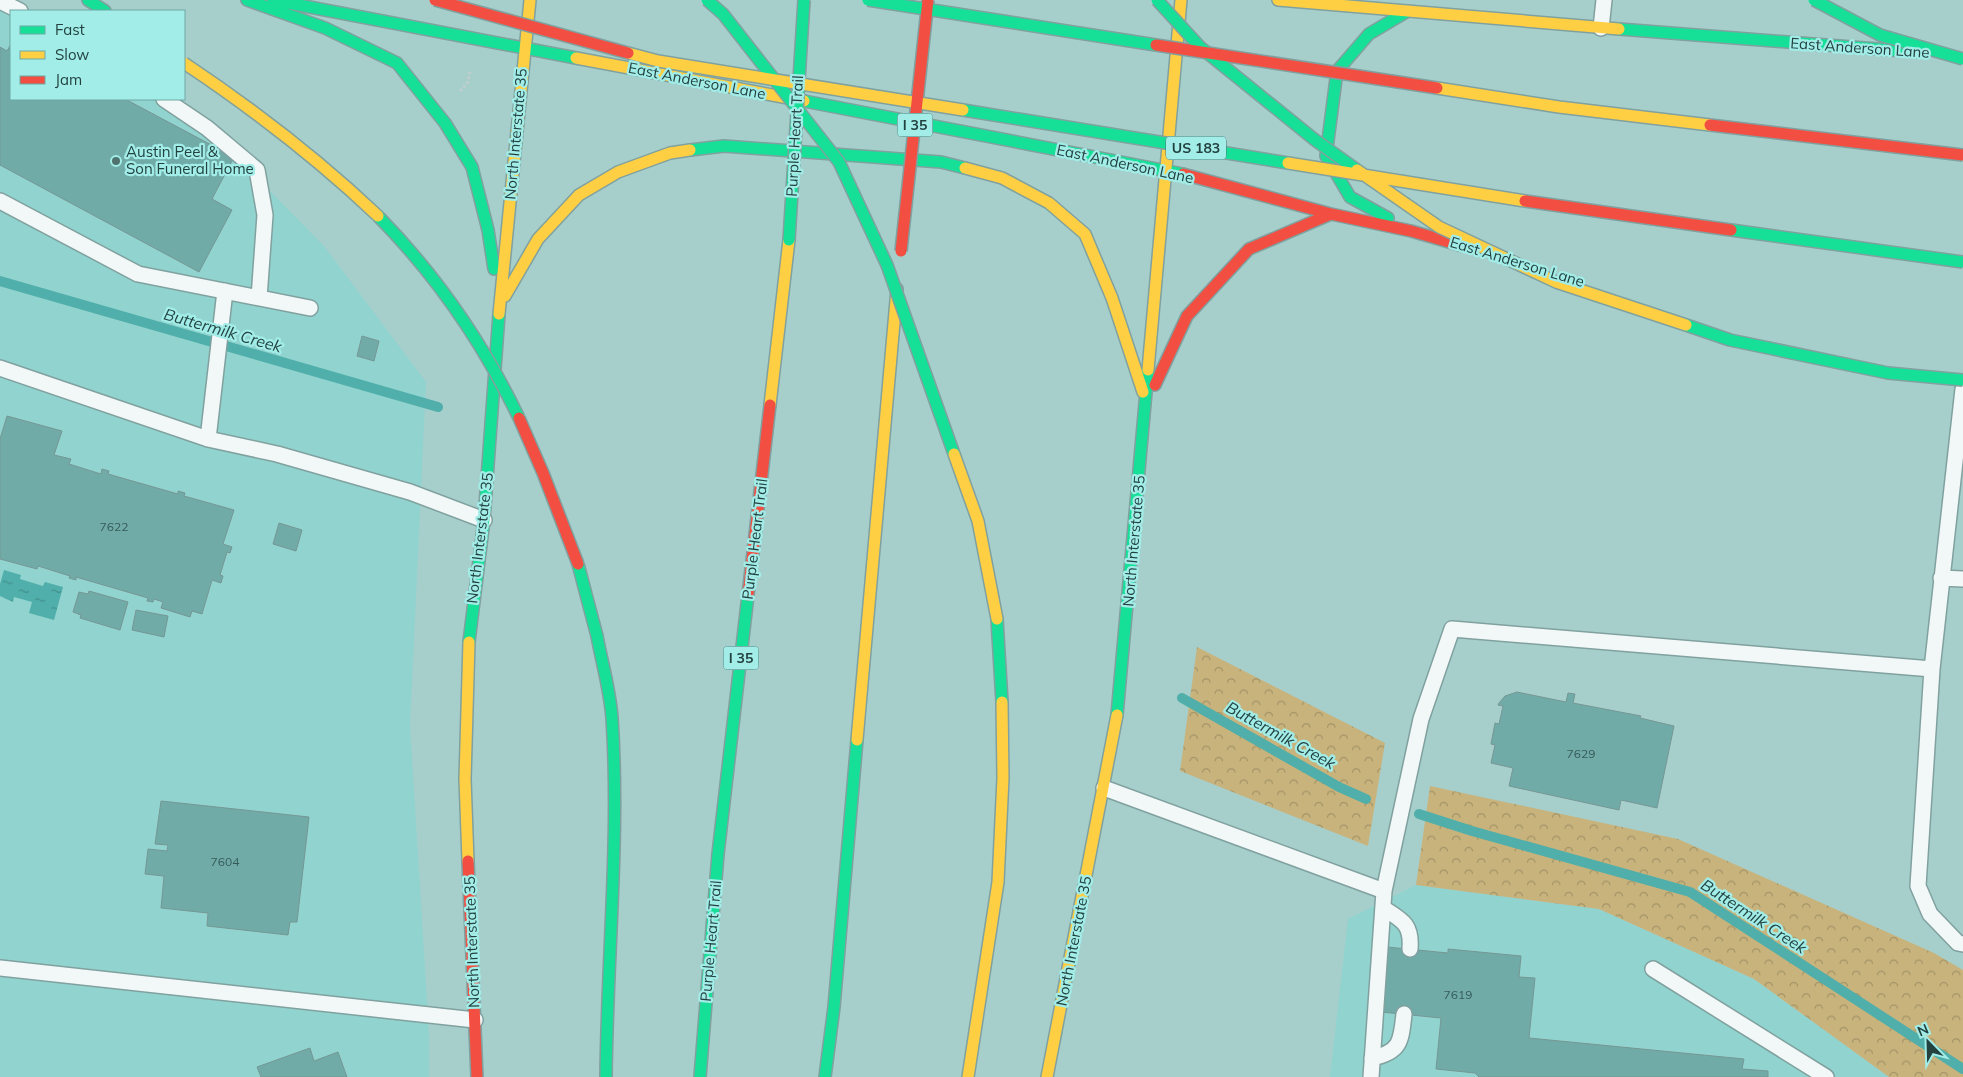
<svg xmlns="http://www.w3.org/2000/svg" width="1963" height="1077" font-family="Mulish,sans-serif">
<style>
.built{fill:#91d3cf}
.forest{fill:url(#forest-crowns)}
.water{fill:url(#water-ripples)}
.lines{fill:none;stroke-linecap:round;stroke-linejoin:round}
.stream{stroke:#50afaa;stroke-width:10}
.building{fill:#70aba8;stroke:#769794}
.lane-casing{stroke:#80a19f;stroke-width:18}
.fast-casing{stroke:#80a19f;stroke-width:14}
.slow-casing{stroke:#80a19f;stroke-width:14}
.jam-casing{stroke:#80a19f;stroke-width:14}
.path{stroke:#c1cece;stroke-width:3;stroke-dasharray:2.5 2.5;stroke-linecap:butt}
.lane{stroke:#f2f8f7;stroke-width:15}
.fast{stroke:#16e098;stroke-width:11}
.slow{stroke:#ffcf43;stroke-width:11}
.jam{stroke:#f24e42;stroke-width:11}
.fast-bridge-casing{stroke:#80a19f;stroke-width:14;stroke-linecap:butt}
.slow-bridge-casing{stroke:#80a19f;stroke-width:14;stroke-linecap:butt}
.jam-bridge-casing{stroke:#80a19f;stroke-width:14;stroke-linecap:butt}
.fast-bridge{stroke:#16e098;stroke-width:11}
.slow-bridge{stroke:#ffcf43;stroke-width:11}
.jam-bridge{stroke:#f24e42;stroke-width:11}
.poi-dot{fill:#507370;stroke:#a2ede8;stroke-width:2}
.labels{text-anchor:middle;stroke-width:4.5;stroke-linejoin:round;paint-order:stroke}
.number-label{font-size:12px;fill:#365c59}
.shield{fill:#a2ede8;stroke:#487572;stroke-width:1}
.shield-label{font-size:14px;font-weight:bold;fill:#22413f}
.street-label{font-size:15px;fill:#22413f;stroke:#a2ede8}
.poi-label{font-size:15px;fill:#22413f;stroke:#a2ede8;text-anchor:start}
.water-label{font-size:16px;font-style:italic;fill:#234543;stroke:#a2ede8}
</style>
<defs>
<pattern id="forest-crowns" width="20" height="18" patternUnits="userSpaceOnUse" patternTransform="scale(1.25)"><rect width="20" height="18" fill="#c8b37c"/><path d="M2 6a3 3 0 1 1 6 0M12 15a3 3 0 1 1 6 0" fill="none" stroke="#a29367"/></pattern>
<pattern id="water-ripples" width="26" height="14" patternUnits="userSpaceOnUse" patternTransform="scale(1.25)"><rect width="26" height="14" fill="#50afaa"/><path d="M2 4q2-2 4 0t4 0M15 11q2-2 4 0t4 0" fill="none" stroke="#42908c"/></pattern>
</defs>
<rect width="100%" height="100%" fill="#a6cfcc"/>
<path class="built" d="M0 5 11 12V99H154L235 155 324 246 426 382 410 726 429 1033V1077H0Z
M1416 885 1599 909 1754 979 1889 1077H1330L1348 919Z"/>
<path class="forest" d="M1197 647 1385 743 1368 846 1180 771Z
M1430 786 1678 839 1934 953 1963 970V1077H1889L1754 979 1599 909 1416 885Z"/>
<path class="water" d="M4 570 21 575 20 579 43 586 45 582 63 587 54 620 29 613 32 602 14 597 13 602 0 596V584Z"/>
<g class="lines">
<path class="stream" d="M0 281 438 407
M1182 698 1339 787 1366 799
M1419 814 1472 831 1690 892 1963 1069"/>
</g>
<path class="building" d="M11 44V99H125L234 157 212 199 232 210 199 272 0 165V47L7 51Z
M362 336 379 341 374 361 357 356Z
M7 416 62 431 54 455 71 459 69 464 101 474 102 469 109 471 108 474 178 494V491L185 493 184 496 234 510 223 544 232 547 230 553 227 552 220 575 223 576 221 583 212 580 202 614 192 611 190 617 161 608 163 602 154 599 153 602 147 601 148 598 76 577V580L69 578 70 576 38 566 37 569 0 559V439Z
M279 523 302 530 296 551 273 544Z
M89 591 128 602 120 630 80 618 81 615 73 612 79 592 88 594Z
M136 610 168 616 164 637 132 630Z
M1517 692 1566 702 1568 693 1575 694 1573 703 1641 716 1640 718 1674 726 1657 808 1621 800 1619 810 1509 786 1513 768 1491 763 1495 745 1491 744 1495 723 1499 724 1503 706 1498 705 1499 703 1505 696Z
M161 801 309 817 297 922H290L288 935 207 926 208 913 161 908 164 876 145 874 148 849 167 851 168 845 155 844Z
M1387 947 1448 953V949L1521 956 1519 977 1535 978 1529 1038 1744 1059 1742 1069 1768 1071V1077H1479L1475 1073 1436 1069 1441 1018 1381 1012Z
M310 1048 314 1061 338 1052 347 1077H261L257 1067Z"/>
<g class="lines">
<g class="lane-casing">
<path id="lane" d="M0 1 20 11
M1601 28 1604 0
M164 99 207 128 257 170 265 215 259 298
M0 201 138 274 310 308
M0 368 208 439 277 454 410 492 484 520
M1963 389 1932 669 1918 886 1930 914 1958 943 1963 944
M208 439 225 291
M1941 578 1963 579
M1104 788 1384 891 1421 719 1452 629 1932 669
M1383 908C1402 920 1412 924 1410 949
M0 968 475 1020
M1653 969 1826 1077
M1372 1058C1401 1052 1401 1041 1404 1014
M1371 1077 1384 891"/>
</g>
<g class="fast-casing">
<path id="fast" d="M88 0 105 11
M247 0 325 28 397 63 445 123 472 167 488 230 494 269
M273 0 576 58
M1619 29 1917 52
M804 101 1183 174
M690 150 724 146 941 162 965 168
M1388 218 1350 197 1326 156 1337 71 1369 34 1406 12
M997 619 1002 702
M597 636C602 663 610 690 612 718 620 837 607 958 606 1077
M469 642 484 520 499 314
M1117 715 1148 370
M700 1077 718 854 748 595
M825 1077 834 1007 857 740"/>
</g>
<g class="slow-casing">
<path id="slow" d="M1278 0 1619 29
M576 58 804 101
M965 168 1002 178 1049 203 1085 234 1112 298 1143 392
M505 296 538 239 579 195 618 172 670 153 690 150
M499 314 530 0
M1148 370 1181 0
M770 405 789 240
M857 740 897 289
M468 861 465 779 469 642
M968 1077 998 882 1003 778 1002 702
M1047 1077 1117 715"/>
</g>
<g class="jam-casing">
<path id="jam" d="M1183 174 1331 214 1411 231 1463 246
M1155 385 1187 316 1249 249 1331 214
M748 595 770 405
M468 861 477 1077"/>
</g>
<path class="path" d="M460 91 468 82 470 70"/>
<use href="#lane" class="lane"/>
<use href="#fast" class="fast"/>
<use href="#slow" class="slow"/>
<use href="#jam" class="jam"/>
<g class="fast-bridge-casing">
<path id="fast-bridge" d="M707 0 723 14 839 162 887 265 954 454
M868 0 1156 45
M1157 0 1200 47 1315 140 1357 170
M1814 0 1880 35 1963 59
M963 110 1288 163
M378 216C436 275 483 343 519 418
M1731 230 1963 262
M789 240 804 0
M1686 325 1730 340 1888 373 1963 380
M578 564 597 636"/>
</g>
<g class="slow-bridge-casing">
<path id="slow-bridge" d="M628 53 658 61 963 110
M184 63C253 109 318 159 378 216
M1437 88 1559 107 1710 125
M1288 163 1525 201
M1357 170 1439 227 1556 282 1686 325
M954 454 978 521 997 619"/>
</g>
<g class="jam-bridge-casing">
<path id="jam-bridge" d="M435 0 628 53
M1156 45 1437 88
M1710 125 1963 155
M1525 201 1731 230
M901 251 928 0
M519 418 543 473 578 564"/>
</g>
<use href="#fast-bridge" class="fast-bridge"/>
<use href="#slow-bridge" class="slow-bridge"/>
<use href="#jam-bridge" class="jam-bridge"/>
</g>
<circle class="poi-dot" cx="116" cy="161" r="5"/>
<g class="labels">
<g class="number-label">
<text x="114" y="531">7622</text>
<text x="1581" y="758">7629</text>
<text x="225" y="866">7604</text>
<text x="1458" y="999">7619</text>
</g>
<g class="shield">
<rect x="897.5" y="113.5" width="35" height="23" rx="4"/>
<rect x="1166" y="136.5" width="60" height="23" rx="4"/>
<rect x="723.5" y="646.5" width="35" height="23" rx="4"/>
</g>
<g class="shield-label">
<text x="915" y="130">I 35</text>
<text x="1196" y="153">US 183</text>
<text x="741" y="663">I 35</text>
</g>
<g class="street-label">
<text transform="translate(1860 48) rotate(4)" y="5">East Anderson Lane</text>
<text transform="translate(697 81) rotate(11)" y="5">East Anderson Lane</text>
<text transform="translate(516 134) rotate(-85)" y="5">North Interstate 35</text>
<text transform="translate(795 136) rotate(-87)" y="5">Purple Heart Trail</text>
<text transform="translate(1125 164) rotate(12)" y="5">East Anderson Lane</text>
<text transform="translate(1517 262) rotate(17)" y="5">East Anderson Lane</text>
<text transform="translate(480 538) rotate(-83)" y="5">North Interstate 35</text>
<text transform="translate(755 539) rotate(-83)" y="5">Purple Heart Trail</text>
<text transform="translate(1134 541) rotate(-85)" y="5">North Interstate 35</text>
<text transform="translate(711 941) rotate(-85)" y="5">Purple Heart Trail</text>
<text transform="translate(1074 941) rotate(-79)" y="5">North Interstate 35</text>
<text transform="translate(472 942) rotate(-92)" y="5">North Interstate 35</text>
</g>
<g class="poi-label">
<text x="126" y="157">Austin Peel &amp;<tspan x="126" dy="17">Son Funeral Home</tspan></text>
</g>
<g class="water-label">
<text transform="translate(223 330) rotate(16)" y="6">Buttermilk Creek</text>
<text transform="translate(1281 735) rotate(29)" y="6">Buttermilk Creek</text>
<text transform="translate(1754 916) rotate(33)" y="6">Buttermilk Creek</text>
</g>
</g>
<rect x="10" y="10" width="175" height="90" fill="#a2ede8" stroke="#6fa8a4"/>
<rect x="20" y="26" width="25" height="8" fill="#16e098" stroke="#6fa8a4"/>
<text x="55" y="35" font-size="15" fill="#22413f">Fast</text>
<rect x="20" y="51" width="25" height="8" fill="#ffcf43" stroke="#6fa8a4"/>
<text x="55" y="60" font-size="15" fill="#22413f">Slow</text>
<rect x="20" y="76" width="25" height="8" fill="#f24e42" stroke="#6fa8a4"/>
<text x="55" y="85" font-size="15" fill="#22413f">Jam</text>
<g transform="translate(1928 1042) rotate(337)" stroke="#a2ede8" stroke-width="4" paint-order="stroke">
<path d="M0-4L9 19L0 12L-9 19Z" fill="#22413f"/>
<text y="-8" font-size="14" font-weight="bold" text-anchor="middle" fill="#22413f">N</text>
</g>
</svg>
